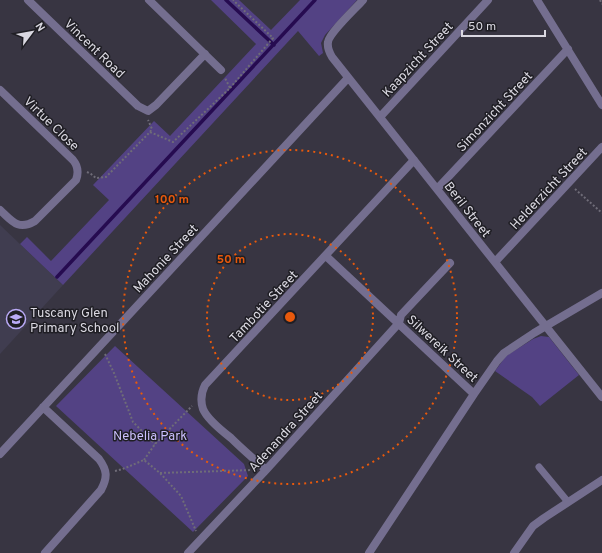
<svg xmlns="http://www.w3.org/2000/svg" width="602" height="553" font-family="Overpass,sans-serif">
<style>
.built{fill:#403d50}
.green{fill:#534284}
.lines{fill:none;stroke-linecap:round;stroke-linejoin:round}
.stream{stroke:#260b50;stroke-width:3.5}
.path{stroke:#6f6c78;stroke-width:2;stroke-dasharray:2 2;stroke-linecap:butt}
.service{stroke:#746e8f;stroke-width:7}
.minor{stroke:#746e8f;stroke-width:8}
.ring{fill:none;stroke:#e8590c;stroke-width:2;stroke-dasharray:2 4}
.labels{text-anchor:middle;stroke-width:3;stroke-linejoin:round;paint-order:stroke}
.street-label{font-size:13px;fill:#dad8e1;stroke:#1f1e24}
.poi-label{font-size:13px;fill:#dad8e1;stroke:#1f1e24;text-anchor:start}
.park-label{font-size:13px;fill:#ccc0fe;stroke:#1f1e24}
.centre{fill:#e8590c;stroke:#1f1e24;stroke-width:2}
.ring-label{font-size:12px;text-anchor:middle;font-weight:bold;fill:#e8590c;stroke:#1f1e24;stroke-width:3;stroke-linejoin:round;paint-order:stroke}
</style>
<rect width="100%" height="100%" fill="#383542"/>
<path class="built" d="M0 225 63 285 0 354Z"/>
<path class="green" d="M211 0H239L271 30 300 0H357L325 35 321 43 323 53 319 56 298 31 63 285 20 244 27 237 51 261 109 200 93 185 154 121 170 136 256 44Z
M541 336 549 337 579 375 540 406 532 397 495 371 506 356 533 339Z
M115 346 244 464 248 476 193 532 56 406Z"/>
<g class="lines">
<path class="stream" d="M226 0 274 45
M57 277 315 0"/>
<path class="path" d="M600 0 602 4
M230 88 273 38 233 0
M150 132 173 142 230 88 225 78
M87 172 91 174 96 178 106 177 150 132 152 129 148 120
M575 189 602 213
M105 354 114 373 133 422 155 444
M144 460 155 444 192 406
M115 471C125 469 134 464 144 460L160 473 181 496 196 531
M160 473 253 470"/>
<path class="service" d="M539 467 568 502"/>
<path class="minor" d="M28 0 138 106 148 111 156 105 205 54
M149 0 221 70
M363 0C356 8 329 33 328 42 327 48 329 52 332 57L602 397
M537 0 602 105
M0 90 73 160C78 166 79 172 76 180L35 221C18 231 12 221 0 210
M380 117 488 0
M437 189 568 49
M326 256 474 394 369 553
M495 262 602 147
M474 394 497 361 504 353 534 333 602 293
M43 407 99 459C107 470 108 477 101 490L45 553
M0 454 348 78
M266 470C254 459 242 449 231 438 222 431 207 419 203 409 200 400 201 393 205 385L414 160
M188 553 266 470 399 323 401 315 450 263
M514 553 533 526 544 518 602 480"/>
</g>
<g class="ring">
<circle cx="290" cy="317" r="83"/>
<circle cx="290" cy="317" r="167"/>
</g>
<defs>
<g id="school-ring" transform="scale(1)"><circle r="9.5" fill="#1f1e24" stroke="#baaaf6" stroke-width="1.5"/><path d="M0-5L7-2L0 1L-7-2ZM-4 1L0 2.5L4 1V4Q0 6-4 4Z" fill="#baaaf6"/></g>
</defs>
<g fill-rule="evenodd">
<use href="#school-ring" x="16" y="319"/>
</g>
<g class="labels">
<g class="street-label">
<text transform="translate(95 48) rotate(44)" y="5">Vincent Road</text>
<text transform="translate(417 59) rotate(-47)" y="5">Kaapzicht Street</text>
<text transform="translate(494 111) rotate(-47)" y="5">Simonzicht Street</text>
<text transform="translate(52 123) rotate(44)" y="5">Virtue Close</text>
<text transform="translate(548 188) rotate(-47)" y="5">Helderzicht Street</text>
<text transform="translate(468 209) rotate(52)" y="5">Beril Street</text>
<text transform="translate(165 258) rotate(-47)" y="5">Mahonie Street</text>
<text transform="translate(263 306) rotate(-47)" y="5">Tambotie Street</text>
<text transform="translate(443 348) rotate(43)" y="5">Silwereik Street</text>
<text transform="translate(285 431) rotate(-48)" y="5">Adenandra Street</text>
</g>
<g class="poi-label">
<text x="30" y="317">Tuscany Glen<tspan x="30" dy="15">Primary School</tspan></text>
</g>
<g class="park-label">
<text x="150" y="440">Nebelia Park</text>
</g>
</g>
<circle cx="290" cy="317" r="6" class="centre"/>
<g class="ring-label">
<text x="172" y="203">100 m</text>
<text x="231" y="263">50 m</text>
</g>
<g transform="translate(32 32) rotate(58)" stroke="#1f1e24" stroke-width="3" paint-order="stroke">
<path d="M0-3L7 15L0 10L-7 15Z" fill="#dad8e1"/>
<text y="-6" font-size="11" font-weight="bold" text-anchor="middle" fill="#dad8e1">N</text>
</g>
<path d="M462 30v6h83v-6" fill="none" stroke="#dad8e1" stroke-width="2"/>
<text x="468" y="30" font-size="12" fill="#dad8e1" stroke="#1f1e24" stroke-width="3" paint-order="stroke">50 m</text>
</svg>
